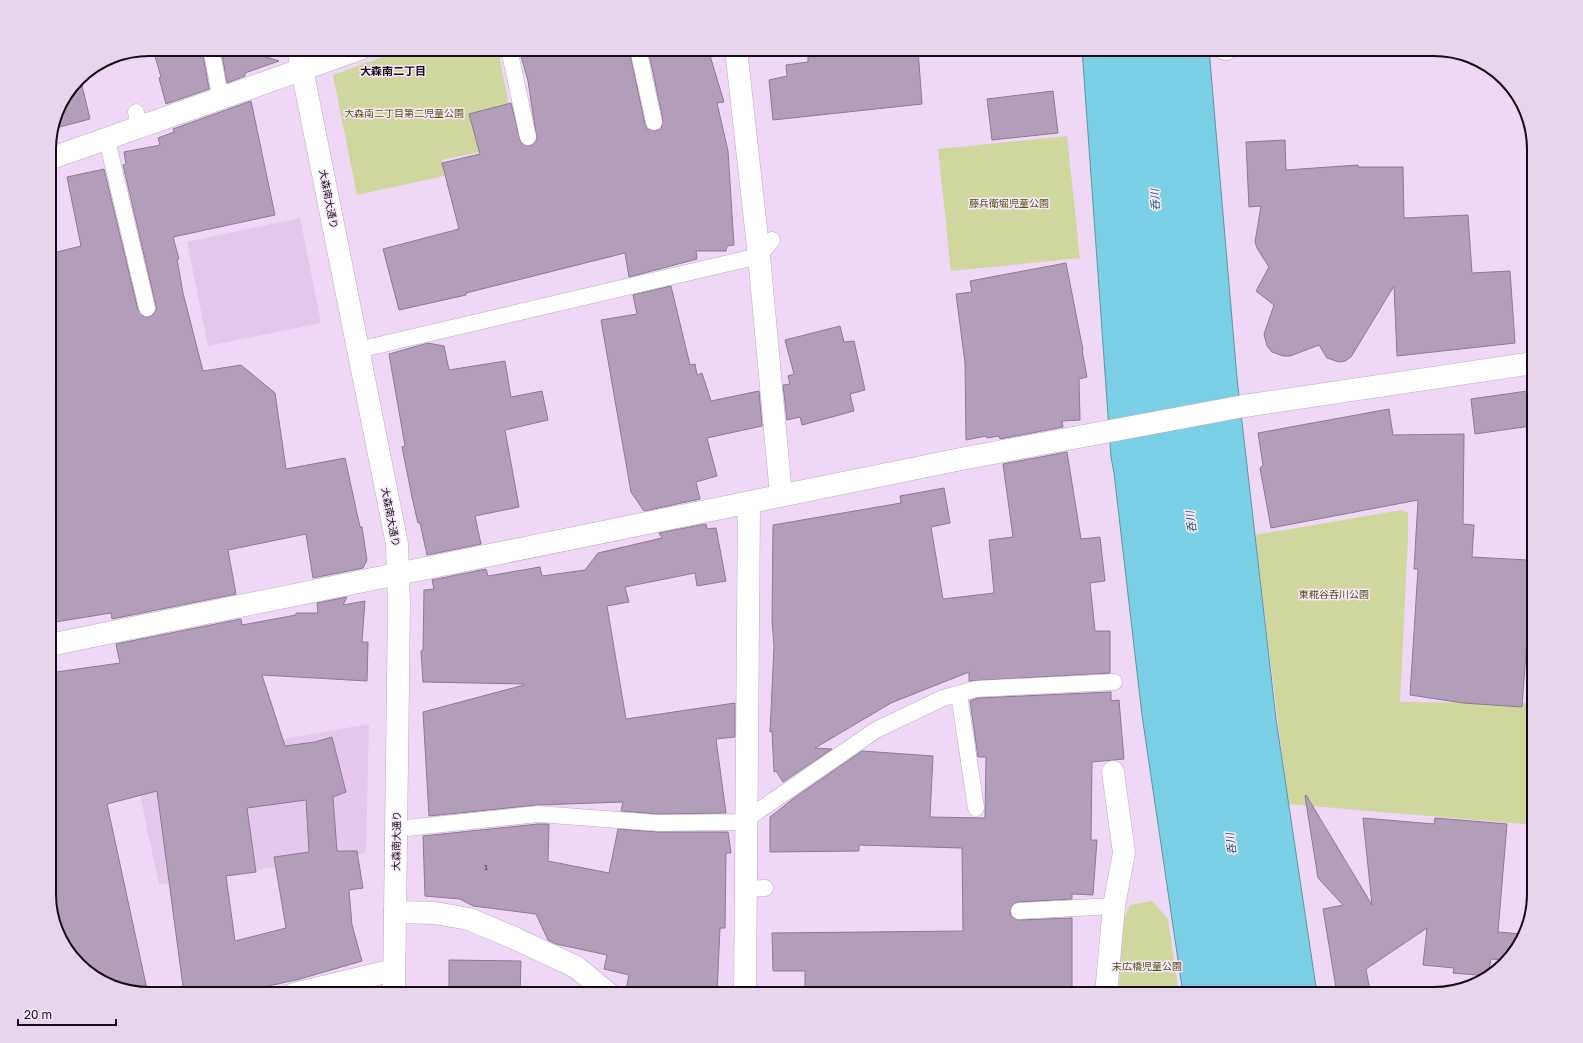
<svg xmlns="http://www.w3.org/2000/svg" width="1583" height="1043" font-family="'Golos Text','Noto Sans JP',sans-serif">
<style>
.built{fill:#e4c9ed}
.green{fill:#cfd79e}
.water{fill:#7cd0e5;stroke:#5d95a7}
.building{fill:#b39eba;stroke:#8d7994;fill-rule:evenodd}
.lines{fill:none;stroke-linecap:round;stroke-linejoin:round}
.service-casing{stroke:#bea9c6;stroke-width:17}
.minor-casing{stroke:#bea9c6;stroke-width:23}
.tertiary-casing{stroke:#bea9c6;stroke-width:23}
.service{stroke:#fff;stroke-width:16}
.minor{stroke:#fff;stroke-width:22}
.tertiary{stroke:#fff;stroke-width:22}
.labels{text-anchor:middle;stroke-width:3;stroke-linejoin:round;paint-order:stroke}
.number-label{font-size:8px;fill:#3c303f}
.park-label{font-size:10px;fill:#505506;stroke:#f9e7ff}
.street-label{font-size:10px;fill:#140c16;stroke:#f9e7ff}
.neighbourhood-label{font-size:11px;font-weight:bold;fill:#140c16;stroke:#f9e7ff}
.water-label{font-size:11px;font-style:italic;fill:#1a5f6e;stroke:#f9e7ff}
.rim{fill:none;stroke:#140c16;stroke-width:2}
</style>
<rect width="100%" height="100%" fill="#eed8f6"/>
<path class="built" d="M300 218 321 323 208 346 187 242Z
M369 724 366 853 159 885 139 790 236 747Z"/>
<path class="green" d="M404 49H498L514 132 503 147 442 160 444 176 357 195 333 75Z
M1067 136 1080 258 951 271 938 149Z
M1401 510 1408 513V537L1400 702 1534 703V825L1288 804 1255 535Z
M1152 901 1168 919 1179 994H1119L1122 924 1130 905Z"/>
<path class="water" d="M1082 49H1209L1237 378 1276 719 1317 994H1183L1142 715 1114 473 1111 457Z"/>
<path class="building" d="M153 49H202L209 89 166 104 159 78 161 77Z
M221 49H241L279 61 245 73V76L227 83Z
M519 49H629L645 124 647 129 656 131 661 129 663 120 648 49H708L724 102 717 103 728 151 734 245 727 246 726 251H696L697 259 629 277 625 253 466 293V295L399 310 383 249 459 229 442 163 480 154 469 114 511 103 521 143 530 146 537 140 528 81Z
M854 49H918L922 104 773 120 769 80 787 76 786 65 808 62V55Z
M80 77 90 119 52 129 57 111Z
M1053 91 1058 133 992 140 987 99Z
M251 101 275 215 173 237 179 259H177L183 293 203 371 241 365 275 393 286 469 345 458 360 527H362L367 560 363 568 313 578 306 534 228 550 236 594 112 619 111 613 49 623V254L81 246 67 177 104 169 138 310 144 317H150L156 311V306L123 165 126 164 124 152 160 145 158 138 174 132 173 129Z
M1285 140 1286 170 1358 165V167H1403L1404 218 1468 215 1472 273 1510 271 1515 343 1397 356 1394 286 1351 357 1345 361 1339 362 1327 358 1319 345 1290 356H1283L1272 352 1267 346 1264 334 1274 305 1256 291 1269 267 1257 248 1255 242 1261 206 1249 207 1246 142Z
M1066 263 1083 350H1082L1087 377 1079 379 1080 420 1062 421 1063 427 1000 439 999 436 987 438 986 436 966 440 965 363 956 294 972 292 970 281Z
M671 286 690 365 695 364 697 375 702 373 711 401 759 391 762 426 707 438 717 476 696 482 700 499 644 511 631 492 601 320 637 314 633 295Z
M840 326 844 342 854 341 865 390 850 394 854 411 802 425 800 417 787 420 783 385 790 384 788 376 794 374 785 340Z
M428 343 444 346 449 370 505 361 511 397 542 391 548 420 505 430 519 507 475 516 481 544 427 555 420 523H418L412 497 402 447 405 446 389 354Z
M1527 391 1531 426 1475 434 1471 399Z
M1389 409 1393 435 1464 434 1463 524 1474 525 1472 557 1528 560 1527 576H1534V637L1527 638 1522 707 1463 703 1410 695 1418 569H1414L1418 500 1271 528 1260 468 1263 465 1258 433Z
M1067 452 1081 539 1100 537 1105 581 1090 583 1095 631H1110V673L969 681V672L891 703 815 748 832 749 783 782 776 771 774 772 772 731 770 732 774 646 772 621 773 525 901 503 900 496 944 488 950 523 931 527 943 599 994 593 989 540 1013 537 1003 464Z
M706 524 707 529 716 528 726 581 697 586 695 573 625 587 629 602 607 606 626 719 735 703V737L716 739 726 813 658 814 621 811 623 802 537 805 429 816 423 712 524 685V684L423 682 421 651 423 650 424 590 434 589 432 580 486 569 488 576 540 567 542 576 585 570 598 553 662 538 659 533Z
M347 597 343 605 365 601 362 642H368L367 681 262 675 285 746 315 742 332 737 346 792 333 797 337 851H357L363 888 349 890 352 925 362 961 300 979 246 991 229 994H184L157 791 107 804 148 994 94 977 62 944 49 900V673L120 663 116 644 241 619 242 625 296 615V613H318L317 603ZM306 800 309 852 274 857 286 928 235 941 226 876 256 872 247 808Z
M1111 692V701L1119 700 1124 759 1092 762 1091 840H1097L1093 895 1072 894V899L1018 902 1014 903 1010 911 1011 916 1019 920 1072 918V994H805V971H773L772 933 963 931 962 848 859 845V851L770 852V817L794 798 862 751 933 756 930 817 985 818 986 757H978L970 701 978 698Z
M1306 795 1372 905 1363 818 1434 824 1435 818 1507 824 1498 932 1522 934 1517 949 1506 960 1491 959 1488 976 1453 973 1454 968 1423 965 1427 928 1366 969 1370 991 1337 994 1323 909 1343 905 1318 878 1305 796Z
M538 824H549L548 861 609 873 618 829 658 832H728L731 853H726L725 928H720L717 994H625L629 975 604 969 607 955 556 944 548 940 536 914 473 906 460 899 425 896 423 836Z
M449 960 521 961 520 994H449Z"/>
<g class="lines">
<g class="service-casing">
<path id="service" d="M211 49 221 99
M509 49 528 137
M638 49 654 122
M136 112 139 128
M107 140 147 308
M358 350 759 256 772 240
M959 694 976 808
M396 829 538 814 658 823 738 822 748 818 876 730 943 698 976 689 1114 682
M747 889 765 888
M1019 911 1114 906"/>
</g>
<g class="minor-casing">
<path id="minor" d="M736 49 759 256 781 495
M1225 49H1226
M49 159 360 49
M49 645 966 458 1244 406 1534 363
M395 912 435 913 469 919 512 937 576 967 609 994
M294 994 394 970
M745 994 749 502
M1106 994 1114 906 1124 853 1113 772"/>
</g>
<g class="tertiary-casing">
<path id="tertiary" d="M298 49 397 544 399 604 394 994"/>
</g>
<use href="#service" class="service"/>
<use href="#minor" class="minor"/>
<use href="#tertiary" class="tertiary"/>
</g>
<g class="labels">
<g class="number-label">
<text x="486" y="870">1</text>
</g>
<g class="park-label">
<text x="404" y="117">大森南二丁目第二児童公園</text>
<text x="1009" y="207">藤兵衛堀児童公園</text>
<text x="1334" y="598">東糀谷呑川公園</text>
<text x="1147" y="970">末広橋児童公園</text>
</g>
<g class="street-label">
<text transform="translate(329 199) rotate(79)" y="4">大森南大通り</text>
<text transform="translate(391 517) rotate(79)" y="4">大森南大通り</text>
<text transform="translate(396 841) rotate(-89)" y="4">大森南大通り</text>
</g>
<g class="neighbourhood-label">
<text x="393" y="75">大森南二丁目</text>
</g>
<g class="water-label">
<text transform="translate(1155 200) rotate(-93)" y="4">呑川</text>
<text transform="translate(1191 522) rotate(-97)" y="4">呑川</text>
<text transform="translate(1231 844) rotate(-97)" y="4">呑川</text>
</g>
</g>
<path d="M0 0H1583V1043H0ZM149 56H1434A93 93 0 0 1 1527 149V894A93 93 0 0 1 1434 987H149A93 93 0 0 1 56 894V149A93 93 0 0 1 149 56Z" fill="#e7d5ec" fill-rule="evenodd"/>
<path class="rim" d="M149 56H1434A93 93 0 0 1 1527 149V894A93 93 0 0 1 1434 987H149A93 93 0 0 1 56 894V149A93 93 0 0 1 149 56Z"/>
<path d="M18 1019v6h98v-6" fill="none" stroke="#140c16" stroke-width="2"/>
<text x="24" y="1019" font-size="12" fill="#140c16" stroke="#f9e7ff" stroke-width="3" paint-order="stroke">20 m</text>
</svg>
